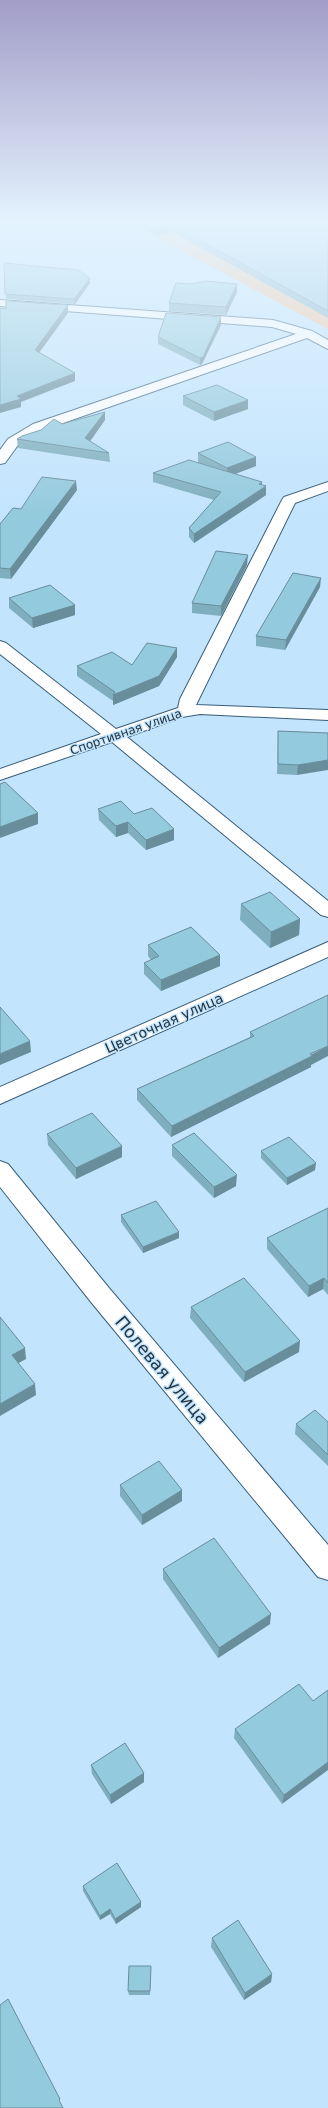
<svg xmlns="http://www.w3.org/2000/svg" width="328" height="2108" font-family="'DejaVu Sans',sans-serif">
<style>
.green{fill:#f9c294}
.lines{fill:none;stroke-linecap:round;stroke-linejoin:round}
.minor-casing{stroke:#385e7a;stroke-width:2}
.minor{fill:#fff;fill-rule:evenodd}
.wall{fill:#7faebe}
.shaded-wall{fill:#688d9b}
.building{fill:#94cadd;stroke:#688d9b}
.labels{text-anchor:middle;stroke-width:3;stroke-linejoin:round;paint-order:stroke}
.far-street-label{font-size:12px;fill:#233440;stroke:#c2e4fd}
.street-label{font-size:14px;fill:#233440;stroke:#c2e4fd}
.near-street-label{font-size:17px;fill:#233440;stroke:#c2e4fd}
</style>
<rect width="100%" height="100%" fill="#c2e4fd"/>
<path class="green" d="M126 221H328V329Z"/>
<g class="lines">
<g class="minor-casing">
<path id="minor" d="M0 300 273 320 312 331 328 340V349L307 338 43 430 18 445 5 463 0 464V450L8 439 33 424 296 334 272 327 0 306Z
M328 482V491L295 503 196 705 328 710V720L200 714 182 717 127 737 328 901V917L321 915 112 742 0 780V769L101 734 0 654V641L6 643 116 729 178 708 180 699 282 500 284 497Z
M328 942V957L0 1104V1087Z
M0 1161 8 1164 109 1288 328 1545V1580L318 1577 91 1302 0 1187Z"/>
</g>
<use href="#minor" class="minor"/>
</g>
<path class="wall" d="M131 221H328V318L172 232 155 235Z
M4 263 90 283 75 304 6 299Z
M237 292 226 315 169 311V303Z
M221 325 202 364 200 365 158 344V337Z
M183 396 248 409 214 421 183 405Z
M105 412V420L90 441 109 453 110 462 18 448 17 439 62 424Z
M198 453 256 457V466L235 474 262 482V485L266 486V495L194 543 189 537V528L214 500 153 482V473L198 462Z
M77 490 11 579 0 578V524L21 509Z
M247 565 221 616 192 613V603Z
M320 587 285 650 256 646V636Z
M9 598 75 605V615L33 628 9 608Z
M177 657 159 686 113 705V701L77 676V666L132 665Z
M278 731 328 733 297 775 277 774Z
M98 809 134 814 174 840 146 850 128 833 116 837 99 820Z
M241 904 300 919 299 935 270 948 240 920Z
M148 945 220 955V966L161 991 144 974V963L151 960 148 956Z
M250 1032 311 1065V1067L171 1137 137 1100V1089L250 1037Z
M47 1134 122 1157 76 1179 48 1145Z
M172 1145 236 1186 214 1198 172 1156Z
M261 1151 315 1170 287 1185 261 1158Z
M328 1208V1295L323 1289 308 1297 267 1249V1238Z
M121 1215 179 1238 143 1253 121 1222Z
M191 1307 299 1352 244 1382 190 1318Z
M328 1422V1466L325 1463 295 1434 296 1424Z
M120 1485 182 1501 142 1525 120 1496Z
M163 1569 270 1624 218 1658 163 1579Z
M313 1701 282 1804 234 1738 235 1729Z
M91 1765 144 1782 111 1804 92 1774Z
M83 1886 141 1902V1907L116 1924 110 1914 100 1920 83 1891Z
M212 1938 272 1974 271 1982 244 2000 211 1947Z
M151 1966 150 1995H129L128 1991Z"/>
<path class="shaded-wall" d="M172 225V232L155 235V229Z
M90 278V283L75 304 74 299Z
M237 284V292L226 315V307Z
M68 305V313L36 357 35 350Z
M221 317V325L202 364 200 365V358Z
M75 373V381L21 402V407L0 413V405L17 396Z
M248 400V409L214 421V412Z
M105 412V420L86 447 85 438Z
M256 457V466L227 477V468Z
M76 481 77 490 11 579 10 569Z
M262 482V489L266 486V495L194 543V534Z
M248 555 247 565 221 616V606Z
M321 578 320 587 285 650 286 640Z
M75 605V615L33 628 32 618Z
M177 648V657L159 686 113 705V695Z
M328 760V770L297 775 298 765Z
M38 813V824L0 838V827Z
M128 822V833L116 837V826Z
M174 829V840L146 850V840Z
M300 919 299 935 270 948 271 932Z
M220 955V966L161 991V980Z
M30 1041 31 1052 0 1065V1054Z
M328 1046V1056L311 1065V1067L171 1137 172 1126Z
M122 1146V1157L76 1179V1168Z
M316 1163 315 1170 287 1185V1178Z
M237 1175 236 1186 214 1198V1187Z
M179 1232V1238L143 1253V1247Z
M324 1278 323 1289 308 1297 309 1286Z
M300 1341 299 1352 244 1382 245 1372Z
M25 1348 26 1359 13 1366 12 1355Z
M35 1384 36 1395 0 1416V1404Z
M182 1490V1501L142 1525V1515Z
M271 1614 270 1624 218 1658 219 1648Z
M328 1762V1770L282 1804 284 1795Z
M144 1773V1782L111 1804 110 1795Z
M141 1902V1907L116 1924 115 1919Z
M110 1909V1914L100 1920V1916Z
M272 1974 271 1982 244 2000 245 1993Z"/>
<path class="building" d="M142 221H328V311L172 225 155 229Z
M4 263 78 270 90 278 74 299 5 294Z
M206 281 237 284 226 307 169 303 176 283 191 284Z
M6 301 68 305 35 350 75 373 17 396 21 399 0 405V308L6 309Z
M166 313 221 317 203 357 200 358 158 337Z
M217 385 248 400 214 412 183 396Z
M105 412 85 438 109 453 17 439 22 436 41 430 54 419 62 424Z
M228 442 256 457 227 468 198 453Z
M189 460 262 482 259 484 266 486 194 534 189 528 221 492 153 473Z
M42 477 76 481 10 569 0 568V524L13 508 21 509Z
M216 551 248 555 221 606 192 603Z
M293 573 321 578 286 640 256 636Z
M50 585 75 605 32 618 9 598Z
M147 643 177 648 159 676 113 695 115 692 77 666 112 652 132 665Z
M278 731 328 733V760L298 765 278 764Z
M5 782 38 813 0 827V784Z
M121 801 134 814 152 808 174 829 146 840 128 822 116 826 98 809Z
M270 892 300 919 271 932 241 904Z
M191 927 220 955 161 980 144 963 159 956 148 945Z
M328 995V1046L310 1054 312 1056 172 1126 137 1089 254 1036 250 1032Z
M0 1007 30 1041 0 1054Z
M92 1113 122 1146 76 1168 47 1134Z
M194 1133 237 1175 214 1187 172 1145Z
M289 1137 316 1163 287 1178 261 1151Z
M156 1201 179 1232 143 1247 121 1215Z
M328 1208V1283L324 1278 309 1286 267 1238Z
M244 1278 300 1341 245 1372 191 1307Z
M0 1317 25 1348 12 1355 35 1384 0 1404Z
M315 1410 328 1422V1455L296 1424Z
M159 1461 182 1490 142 1515 120 1485Z
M214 1538 271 1614 219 1648 163 1569Z
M299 1684 313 1701 328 1690V1762L284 1795 235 1729Z
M125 1743 144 1773 110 1795 91 1765Z
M117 1863 141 1902 115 1919 110 1909 100 1916 83 1886Z
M238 1920 272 1974 245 1993 212 1938Z
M129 1966H151L150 1991H128Z
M8 1999 60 2099 59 2100 63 2108H0V2005Z"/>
<linearGradient id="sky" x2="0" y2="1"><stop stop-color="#a29dc8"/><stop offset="0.43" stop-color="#e4f3fe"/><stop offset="1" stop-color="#e4f3fe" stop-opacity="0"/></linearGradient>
<rect width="328" height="516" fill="url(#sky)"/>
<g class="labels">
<g class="far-street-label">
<text transform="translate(126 732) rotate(-19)" y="4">Спортивная улица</text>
</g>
<g class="street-label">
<text transform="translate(164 1023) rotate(-24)" y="5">Цветочная улица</text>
</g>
<g class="near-street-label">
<text transform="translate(162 1370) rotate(50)" y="6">Полевая улица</text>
</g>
</g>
</svg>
